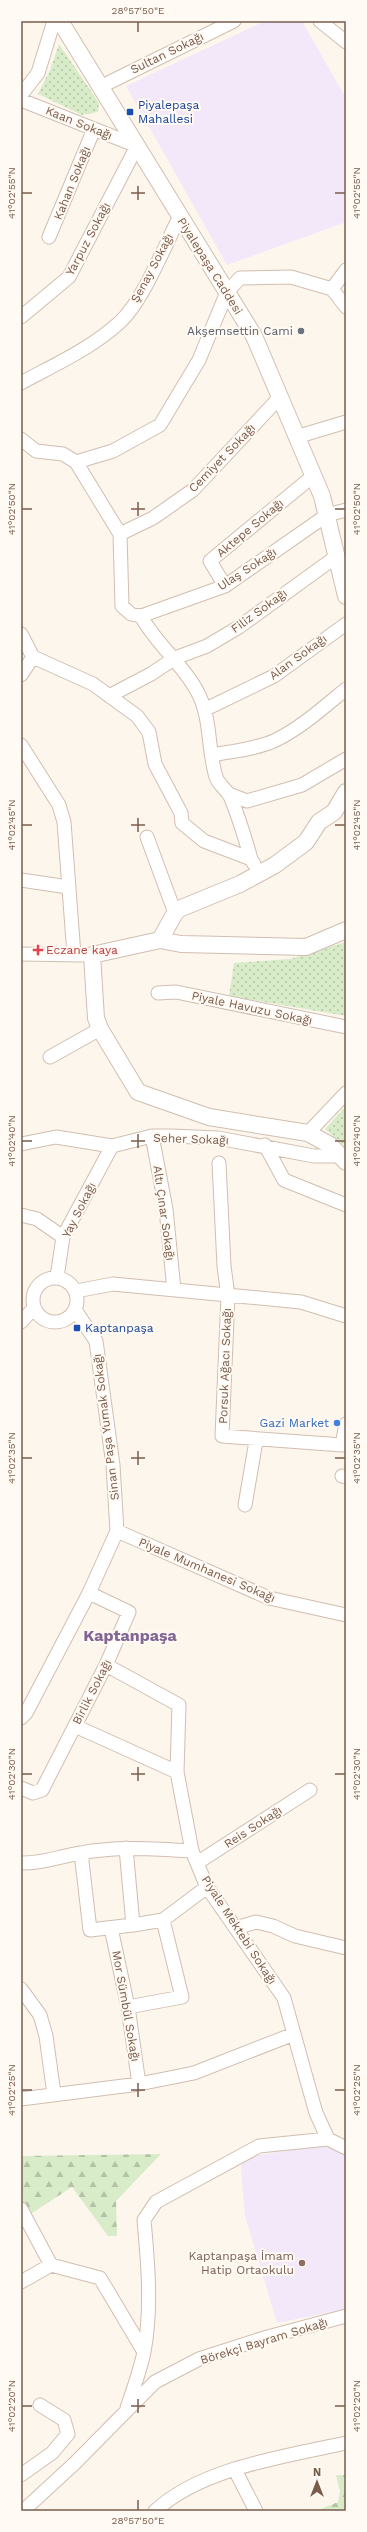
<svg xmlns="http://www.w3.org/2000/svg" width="367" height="2532" font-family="'Work Sans',sans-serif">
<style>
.education{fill:#f3e8fa}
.forest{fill:url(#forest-firs)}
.park{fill:url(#park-dots)}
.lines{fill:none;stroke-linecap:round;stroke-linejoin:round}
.minor-casing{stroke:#d1beb0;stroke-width:15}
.tertiary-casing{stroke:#d1beb0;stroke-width:18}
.minor{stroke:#fff;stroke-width:13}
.tertiary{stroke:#fff;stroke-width:16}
.ticks{fill:none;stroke:#7a5c4d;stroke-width:1.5}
.transit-dot{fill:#1a4fb4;stroke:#fffaf3;stroke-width:1.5}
.worship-dot{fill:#6b7280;stroke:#fffaf3;stroke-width:1.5}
.health-dot{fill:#e0444e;stroke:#fffaf3;stroke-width:1.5}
.shop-dot{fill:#3f7fe0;stroke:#fffaf3;stroke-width:1.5}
.education-dot{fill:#8d6e63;stroke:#fffaf3;stroke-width:1.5}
.labels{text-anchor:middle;stroke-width:4;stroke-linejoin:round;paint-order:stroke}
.street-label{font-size:12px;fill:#7a5c4d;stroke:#fffaf3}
.transit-label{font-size:12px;fill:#164399;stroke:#fffaf3;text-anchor:start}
.worship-label{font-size:12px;fill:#5b616d;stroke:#fffaf3;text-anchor:end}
.health-label{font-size:12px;fill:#be3a42;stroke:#fffaf3;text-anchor:start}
.shop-label{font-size:12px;fill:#366cbe;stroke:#fffaf3;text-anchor:end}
.education-label{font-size:12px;fill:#785e54;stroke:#fffaf3;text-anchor:end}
.district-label{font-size:16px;font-weight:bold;fill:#846695;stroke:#fffaf3}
.neatline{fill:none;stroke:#7a5c4d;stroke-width:1.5}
.ticks-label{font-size:10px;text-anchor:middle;fill:#7a5c4d}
</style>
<defs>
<pattern id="forest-firs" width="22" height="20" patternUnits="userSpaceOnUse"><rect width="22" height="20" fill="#d8ecc9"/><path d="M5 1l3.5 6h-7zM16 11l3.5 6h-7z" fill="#b4c2a5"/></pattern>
<pattern id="park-dots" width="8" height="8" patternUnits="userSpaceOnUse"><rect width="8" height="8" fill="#d8ecc9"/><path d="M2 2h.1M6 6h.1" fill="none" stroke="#b4c2a5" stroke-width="1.8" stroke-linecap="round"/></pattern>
</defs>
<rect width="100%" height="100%" fill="#fdf6ec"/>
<path class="education" d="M265 21H302L346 98V222L227 265 126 86Z
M332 2144 346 2149V2309L277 2323 245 2216 240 2158Z"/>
<path class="forest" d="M161 2154 116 2201 117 2236H108L72 2187 29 2215 21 2202V2156Z
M336 2475H346V2511H316L338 2502 340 2491Z"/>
<path class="park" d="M59 44 99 103 98 112 82 115 38 94 50 70Z
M346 942V1016L229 996 234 963 290 959Z
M346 1106V1147L325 1129Z"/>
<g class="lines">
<g class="minor-casing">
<path id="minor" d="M320 21 346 42
M100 87 234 21
M21 95 38 73 53 24
M21 100 137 146 69 277 21 317
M49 237 94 129
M332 289 346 270
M21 383C54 365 92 348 120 322 143 301 165 245 180 216
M296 437 346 422
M21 439 36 451 63 454 76 462 120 534
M76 462 113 451 160 425 199 360 227 292 240 278 291 277 332 289 346 307
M120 534 122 606 131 614 141 616C156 644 182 663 197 691 212 718 207 748 216 777 218 784 226 789 230 796 239 817 245 838 251 859
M120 534 153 518 193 490 280 397
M225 586 210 561 313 476
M141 616 225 586 327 515 346 510
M21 634 33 657 93 684 137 716 149 732 155 764 181 813 182 823 204 841 251 859 254 864
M21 675 33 657
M109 696 151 674 175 658 207 646 239 627 337 556
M206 709 274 676 346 624
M21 745 59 805 64 822 74 955
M213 755C233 751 257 749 276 740 302 727 324 707 346 689
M229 794 247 801 302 785 346 759
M147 837 175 913
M21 880 68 887
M21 954 83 955
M158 993 176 992 346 1027
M50 1057 100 1029
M308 1133 346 1093
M152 1136 166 1209 174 1290
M21 1144 56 1137 112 1146 152 1136H171L218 1138 314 1156H338
M265 1145 284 1180 346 1205
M219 1163 224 1266 228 1296 222 1436 342 1445 346 1424
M21 1215 37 1219 63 1237
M57 1277 63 1237 112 1146
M33 1300a22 22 0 1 1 44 0a22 22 0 1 1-44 0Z
M76 1291 113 1284 301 1302 346 1316
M21 1322 34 1308
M342 1476 346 1477
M245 1505 256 1441
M117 1531 269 1598 346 1615
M106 1665 179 1705 177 1772 192 1851 207 1887 284 1998 316 2113 328 2139 346 2148
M21 1718 26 1713 89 1593 117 1531 113 1465 96 1341 75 1310
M75 1726 177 1772
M21 1788 33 1793 42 1790 106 1665 129 1612 89 1593
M81 1853 90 1930 133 1925 126 1848
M21 1863C42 1864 60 1856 81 1853 118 1846 155 1849 192 1851
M197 1863 310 1790
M133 1925 163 1920 207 1887
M111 1928 128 2007 139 2084
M236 1928 256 1922 273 1926 295 1936 346 1948
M21 1989 40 2015 46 2036 54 2094
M128 2007 182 1997 163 1920
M21 2099 139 2084 194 2073 294 2034
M21 2209 51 2265
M21 2282 51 2265 100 2278 144 2352
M127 2408C133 2390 140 2371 144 2352 152 2309 148 2263 144 2220L156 2202 259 2146 328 2139
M235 2470 256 2511
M21 2475 52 2453 68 2434 64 2420 40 2405
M23 2511 75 2463 155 2382 199 2359 264 2338 346 2316
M155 2511C201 2468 286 2456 346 2443"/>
</g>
<g class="tertiary-casing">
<path id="tertiary" d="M60 21 254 336 322 496 346 596
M346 792 334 812 319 822 306 842 275 865 240 884 179 909 175 913 160 940 92 955 96 1018 100 1029 138 1092 209 1117 308 1133 330 1145 346 1162
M160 940 181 944 306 947 346 930"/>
</g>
<use href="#minor" class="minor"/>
<use href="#tertiary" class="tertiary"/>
</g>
<path class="ticks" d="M138 22V32M138 186V200M22 193H32M131 193H145M335 193H345M138 502V516M22 509H32M131 509H145M335 509H345M138 818V832M22 825H32M131 825H145M335 825H345M138 1134V1148M22 1141H32M131 1141H145M335 1141H345M138 1451V1465M22 1458H32M131 1458H145M335 1458H345M138 1767V1781M22 1774H32M131 1774H145M335 1774H345M138 2083V2097M22 2090H32M131 2090H145M335 2090H345M138 2399V2413M22 2406H32M131 2406H145M335 2406H345M138 2500V2510"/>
<g class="transit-dot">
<rect x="126" y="108" width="8" height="8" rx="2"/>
<rect x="73" y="1324" width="8" height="8" rx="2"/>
</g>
<circle class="worship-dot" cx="301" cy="331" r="4"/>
<path class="health-dot" d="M36 944h4v4h4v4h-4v4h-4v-4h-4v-4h4z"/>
<circle class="shop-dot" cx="337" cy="1423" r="4"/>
<circle class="education-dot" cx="302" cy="2263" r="4"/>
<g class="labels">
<g class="street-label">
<text transform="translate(167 53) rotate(-26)" y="4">Sultan Sokağı</text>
<text transform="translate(79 123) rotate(22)" y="4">Kaan Sokağı</text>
<text transform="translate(72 183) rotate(-68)" y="4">Kahan Sokağı</text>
<text transform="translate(88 239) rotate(-62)" y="4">Yarpuz Sokağı</text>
<text transform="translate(210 266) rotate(58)" y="4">Piyalepaşa Caddesi</text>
<text transform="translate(152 268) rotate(-62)" y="4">Şenay Sokağı</text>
<text transform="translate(222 458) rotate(-46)" y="4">Cemiyet Sokağı</text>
<text transform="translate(250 528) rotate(-40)" y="4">Aktepe Sokağı</text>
<text transform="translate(247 569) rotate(-33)" y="4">Ulaş Sokağı</text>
<text transform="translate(259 611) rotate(-36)" y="4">Filiz Sokağı</text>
<text transform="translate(298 657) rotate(-36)" y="4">Alan Sokağı</text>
<text transform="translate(252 1008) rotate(12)" y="4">Piyale Havuzu Sokağı</text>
<text transform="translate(191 1139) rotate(2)" y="4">Seher Sokağı</text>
<text transform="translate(79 1210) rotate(-63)" y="4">Yay Sokağı</text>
<text transform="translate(164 1213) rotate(82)" y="4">Altı Çınar Sokağı</text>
<text transform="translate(225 1366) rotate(-88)" y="4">Porsuk Ağacı Sokağı</text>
<text transform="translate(106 1427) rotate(-97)" y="4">Sinan Paşa Yumak Sokağı</text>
<text transform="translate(207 1570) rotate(23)" y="4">Piyale Mumhanesi Sokağı</text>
<text transform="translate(92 1692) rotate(-63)" y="4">Birlik Sokağı</text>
<text transform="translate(253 1827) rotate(-33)" y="4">Reis Sokağı</text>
<text transform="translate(239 1930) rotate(57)" y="4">Piyale Mektebi Sokağı</text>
<text transform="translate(126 2006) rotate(80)" y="4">Mor Sümbül Sokağı</text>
<text transform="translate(264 2341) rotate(-17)" y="4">Börekçi Bayram Sokağı</text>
</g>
<g class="transit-label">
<text x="138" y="109">Piyalepaşa<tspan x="138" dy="14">Mahallesi</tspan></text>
<text x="85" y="1332">Kaptanpaşa</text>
</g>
<g class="worship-label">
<text x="293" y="335">Akşemsettin Cami</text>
</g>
<g class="health-label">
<text x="46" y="954">Eczane kaya</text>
</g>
<g class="shop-label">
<text x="329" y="1427">Gazi Market</text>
</g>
<g class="education-label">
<text x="294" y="2260">Kaptanpaşa İmam<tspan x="294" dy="14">Hatip Ortaokulu</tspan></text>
</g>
<g class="district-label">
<text x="130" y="1641">Kaptanpaşa</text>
</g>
</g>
<rect width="367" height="2532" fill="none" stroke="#fffaf3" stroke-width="44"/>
<g transform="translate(317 2482)" stroke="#fffaf3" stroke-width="3" paint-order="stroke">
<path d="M0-3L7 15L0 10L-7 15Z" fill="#7a5c4d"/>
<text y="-6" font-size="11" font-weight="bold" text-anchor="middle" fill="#7a5c4d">N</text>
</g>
<rect x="22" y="22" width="323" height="2488" class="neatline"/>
<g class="ticks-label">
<text x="138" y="14">28°57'50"E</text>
<text transform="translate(11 193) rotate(-90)" y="4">41°02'55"N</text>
<text transform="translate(356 193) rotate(-90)" y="4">41°02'55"N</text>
<text transform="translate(11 509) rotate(-90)" y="4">41°02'50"N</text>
<text transform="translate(356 509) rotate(-90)" y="4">41°02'50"N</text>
<text transform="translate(11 825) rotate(-90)" y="4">41°02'45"N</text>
<text transform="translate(356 825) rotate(-90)" y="4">41°02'45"N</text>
<text transform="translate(11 1141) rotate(-90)" y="4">41°02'40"N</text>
<text transform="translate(356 1141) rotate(-90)" y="4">41°02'40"N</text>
<text transform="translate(11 1458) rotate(-90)" y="4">41°02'35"N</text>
<text transform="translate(356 1458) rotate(-90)" y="4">41°02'35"N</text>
<text transform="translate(11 1774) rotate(-90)" y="4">41°02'30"N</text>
<text transform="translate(356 1774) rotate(-90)" y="4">41°02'30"N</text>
<text transform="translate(11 2090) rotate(-90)" y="4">41°02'25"N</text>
<text transform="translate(356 2090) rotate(-90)" y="4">41°02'25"N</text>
<text transform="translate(11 2406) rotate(-90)" y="4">41°02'20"N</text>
<text transform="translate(356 2406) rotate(-90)" y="4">41°02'20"N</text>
<text x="138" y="2524">28°57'50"E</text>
</g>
</svg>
